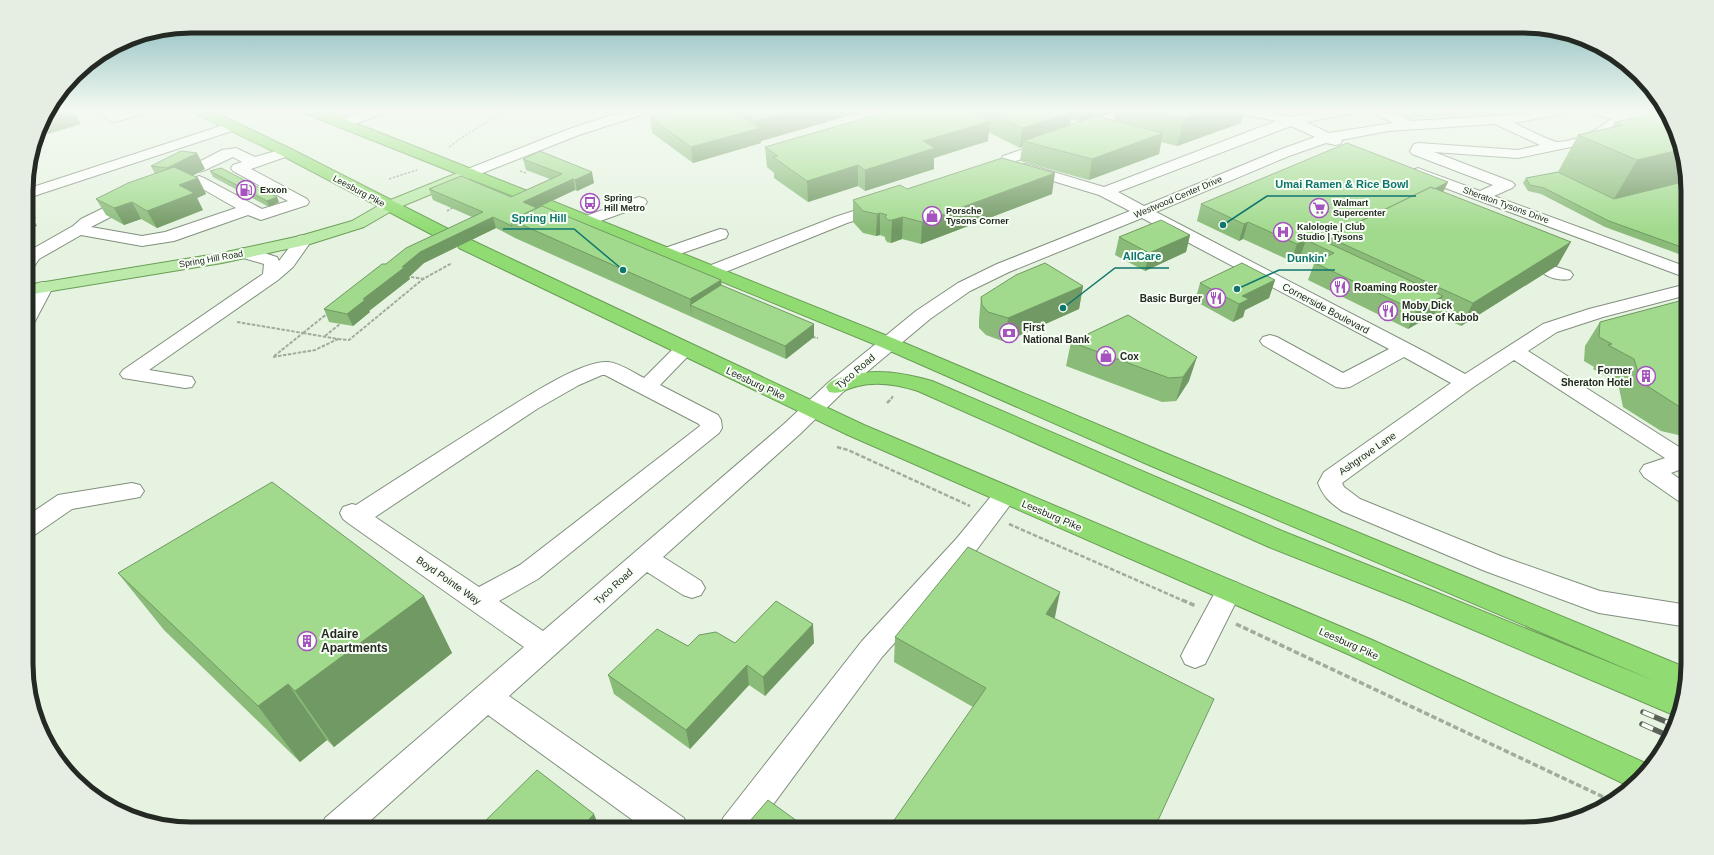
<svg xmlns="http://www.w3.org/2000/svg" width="1714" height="855" font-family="Helvetica,sans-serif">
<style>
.green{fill:#afd99f}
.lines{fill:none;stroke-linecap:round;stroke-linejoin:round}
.minor-casing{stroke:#828f7e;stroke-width:2}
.major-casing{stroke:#6a9d56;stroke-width:2}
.highway-casing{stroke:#6a9d56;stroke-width:2}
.path-far3{stroke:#a2ac9e;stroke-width:1.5;stroke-dasharray:2.5 1.5;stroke-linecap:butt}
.path-far2{stroke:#a2ac9e;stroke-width:2;stroke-dasharray:3.5 1.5;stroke-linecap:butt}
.path-far1{stroke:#a2ac9e;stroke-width:2.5;stroke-dasharray:4.5 2;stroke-linecap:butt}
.path{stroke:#a2ac9e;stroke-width:3.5;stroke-dasharray:5.5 2.5;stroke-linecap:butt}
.minor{fill:#fff;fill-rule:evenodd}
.major{fill:#bceaaa;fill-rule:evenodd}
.highway{fill:#90dc72;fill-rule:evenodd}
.rail-casing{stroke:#5b6258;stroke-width:5.5}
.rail{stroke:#f7fff4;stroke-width:4;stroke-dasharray:12;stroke-linecap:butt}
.wall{fill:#8abb79;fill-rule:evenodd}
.shaded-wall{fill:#719963}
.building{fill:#a1da8d;stroke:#719963}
.labels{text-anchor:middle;stroke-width:4;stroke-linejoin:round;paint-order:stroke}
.far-poi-label{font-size:9px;font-weight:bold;fill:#242923;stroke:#f7fff4;text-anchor:start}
.far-street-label{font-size:9px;fill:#242923;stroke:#f7fff4}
.poi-label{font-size:10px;font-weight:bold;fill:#242923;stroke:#f7fff4;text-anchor:start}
.street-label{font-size:10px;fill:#242923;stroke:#f7fff4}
.near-poi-label{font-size:12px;font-weight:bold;fill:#242923;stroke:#f7fff4;text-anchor:start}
.rim{fill:none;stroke:#242923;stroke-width:5}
.leader{fill:none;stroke:#0f766e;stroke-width:1.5}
.callout-dot{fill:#0f766e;stroke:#f7fff4;stroke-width:1.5}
.callout-label{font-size:11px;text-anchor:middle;font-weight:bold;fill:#0f766e;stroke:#f7fff4;stroke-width:4;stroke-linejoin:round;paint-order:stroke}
</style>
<rect width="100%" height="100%" fill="#e6f3e1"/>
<path class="green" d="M1396 110 1448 112 1532 110 1490 116 1410 118 1403 116 1396 112Z"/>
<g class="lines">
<g class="minor-casing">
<path id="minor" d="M96 110H112L117 113 125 110H146L145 113 115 122 110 121Z
M366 110H385L384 113 347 127 342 128 337 127 335 124 337 121Z
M628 110H648L647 113 579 135 475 176 470 178 465 176 462 173 465 170 569 129Z
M1120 110H1140L1139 113 1110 123 1087 136 1082 137 1077 136 1075 133 1077 130 1100 117Z
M1235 110H1261L1290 117 1326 110H1356L1355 113 1350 114 1306 122 1329 133 1393 123 1374 113 1373 110H1390L1411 121 1513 115 1538 110H1568L1567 113 1562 114 1514 123C1523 127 1550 141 1557 142 1574 142 1598 130 1611 119L1590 113 1589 110H1610L1619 113 1623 110H1638L1614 131 1590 143 1518 158 1434 152 1512 182 1515 185 1512 188 1494 196 1687 267V278L1413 176 1410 173 1413 170 1418 168 1423 170 1480 191 1493 185 1412 154 1410 151 1414 144 1419 143 1518 150 1540 145 1495 124 1388 131 1341 140 1342 141 1340 144 1335 145 1326 143 1289 156 1156 212 1427 353 1465 374 1543 324 1589 309 1687 284V295L1603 317 1557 332 1528 351 1687 452V467L1671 473 1687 484 1688 504 1680 502 1644 477 1640 471 1644 465 1665 458 1514 360 1472 388 1342 483 1344 487 1360 499 1503 557 1600 591 1688 605V627L1599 613 1590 610 1485 571 1342 511C1330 502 1324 498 1318 483L1324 472 1451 383 1404 357 1350 387 1343 388 1336 387 1263 345 1260 341 1263 337 1270 335 1277 337 1343 373 1389 349 1142 218 1009 272 970 291 930 319 843 392 800 434 663 557 701 581 705 588 701 595 692 598 683 595 647 572 509 696 684 818 688 829H645L488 715 361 829H321L325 818 524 647 348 523 343 519 340 513 343 507 352 504 356 505C402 475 448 446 494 417 519 402 580 360 608 362 620 363 634 373 644 378L677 345 684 343 691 345 694 349 691 353 660 385 718 415 721 420 722 428 719 433 538 579 499 601 543 631 784 424 829 382 916 311 958 283 997 264 1130 211 1099 195 1020 171 1018 168 1020 165 1025 164 1030 165 1104 187 1276 121 1236 113ZM1291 126 1315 137 1279 150 1144 206 1118 192ZM602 375H605L699 424 700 426 520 565 479 587 375 517 537 409 579 385Z
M233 122 238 123 240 126 238 129 40 194 35 196 30 194 27 191 30 188Z
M1044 142 1049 143 1051 146 1049 149 1016 161 1014 166 1009 167 1004 166 1001 159 1003 156Z
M236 148 255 157 286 148 291 149 293 152 291 155 251 169 307 199 309 202 307 205 261 220 248 215 174 241 142 246 81 235 39 259 33 268 27 269V252L73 226 81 219 126 197 132 195 138 197 140 200 138 203 91 227 142 236 165 232 236 208 194 184 191 181 194 178 199 176 204 178 262 209 288 201 233 171 231 168 233 165 242 162 233 157 203 171 198 172 193 171 191 168 193 165 222 150Z
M639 197 645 199 647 202 645 205 589 225 583 223 581 220 583 217Z
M881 202 887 204 889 207 887 210 847 223 718 275 712 276 706 275 703 271 706 267 835 217Z
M720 229 726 230 728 234 726 238 668 258 662 257 659 253 662 249Z
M304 235 310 236 312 240 293 267 278 280 149 370 192 377 195 382 192 387 185 388 123 378 120 374 123 370 263 274 264 264 240 257 237 253 240 249C252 246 266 254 277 257L279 261 298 236Z
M1549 265 1570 271 1573 275 1570 279C1561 281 1546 278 1540 270L1543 266Z
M44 282 50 283 53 287 34 323 27 325V302L38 283Z
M132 483 140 485 144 491 140 497 72 509 36 534 27 537V516L58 495Z
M1005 487 1013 489 1017 495 1013 501 975 552 882 657 755 829H719L723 818 862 641 957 538 997 489Z
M1229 580 1238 583 1242 590 1205 664 1195 668 1185 664 1181 656 1185 648 1220 583Z"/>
</g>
<g class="major-casing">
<path id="major" d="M470 168 475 170 478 173 475 176 395 209 364 227 310 244 222 263 27 295V285L222 253 300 236 352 221 383 203Z"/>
</g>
<g class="highway-casing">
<path id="highway" d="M193 110H210L291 149 460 235 462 240H471L864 425 1370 639 1652 766 1647 773 1631 787 1350 655 848 435 459 248 457 243H448L281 155 194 113Z
M303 110H322L540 196 542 199 541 201 546 199 552 201 895 339 1165 453 1687 668 1676 716 1410 603 1269 547 918 391C899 385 878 381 858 386 847 388 841 395 829 392L826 387C830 380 839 378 847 376 876 368 904 373 932 381L1287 533 1428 589 1655 681 1149 465 881 347 540 207 538 204 539 202 534 204 528 202 304 113Z"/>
</g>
<path class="path-far3" d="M449 147 467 134 508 110
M520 171 526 173
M389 179 417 170
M447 211 454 207"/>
<path class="path-far2" d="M406 276 423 279
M237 322 303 333
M303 333 338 339 315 350 273 357Z
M303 333 328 313
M325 336 340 324
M812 337 818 338
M338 339 349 340 423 279 452 263
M891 399 893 396"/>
<path class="path-far1" d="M887 403 892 398
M837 447 848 450 970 506
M1009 524 1184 601"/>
<path class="path" d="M1182 600 1196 606
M1236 624 1614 802"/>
<use href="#minor" class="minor"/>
<use href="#major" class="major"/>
<use href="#highway" class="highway"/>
<g class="rail-casing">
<path id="rail" d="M1643 712 1674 725
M1642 724 1671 737"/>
</g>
<use href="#rail" class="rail"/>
</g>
<path class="wall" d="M677 110H861V112L761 141V143L693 163 652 133 650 117Z
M893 110H1245L1241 123 1177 146 1161 142 1159 154 1089 180 1020 161 1022 147 1020 148 988 132V141L934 158V169L865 191 858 186 808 202 774 178V173L767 167 765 147ZM1115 111 1114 121 1098 117ZM1071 119 1078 122 1070 125Z
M1257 110H1276L1269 113Z
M1649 110H1664L1687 170V257L1605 227 1541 194 1528 191 1523 183 1526 178 1558 172 1578 135 1612 127 1615 122 1646 116Z
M523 159 594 183 577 191 575 190 541 206 721 285 814 337 786 359 515 238 496 228 424 263 409 277 410 279 369 311 370 312 353 326 329 322 324 309 386 264 472 217 433 200 429 189 511 197 550 179 526 170Z
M151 166 205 169 193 176 198 178 206 194 197 198 203 210 157 228 141 219 124 225 106 215 96 199 155 174Z
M210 171 279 202 269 207 213 177Z
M1448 182 1443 192 1558 265 1461 326 1434 314 1408 329 1308 280 1314 264 1300 257 1291 261 1243 239 1239 241 1197 221 1201 204Z
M907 189 1052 194 921 244 902 239 891 243 887 242 885 239V237L880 235 876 236 863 233 853 222V200Z
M1190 235 1186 252 1145 271 1115 255 1119 237Z
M1275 280 1269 298 1245 310 1243 317 1233 322 1195 301 1200 283Z
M1083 286 1079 309 1005 342 986 335 979 328V320L981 297Z
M1687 299V437L1661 431 1623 407 1618 383 1593 369 1594 367 1584 361 1585 346 1600 322Z
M1128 315 1189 381 1176 401 1162 402 1066 366 1071 342Z
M118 573 424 596 452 653 334 747 327 740 300 762 164 630Z
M1055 617 1054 618 1203 723 973 707 894 662 895 637Z
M735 643H814L765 696 749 685 690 749 614 694 608 675 688 646Z"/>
<path class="shaded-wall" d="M68 110H73L81 124 38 137 43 117Z
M797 110H861V112L761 141V143L693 163 691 147 757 129 756 121Z
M1082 110H1116L1115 111 1080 123Z
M1207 110H1245L1241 123 1177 146 1184 119Z
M1270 110H1276L1269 113Z
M1072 112 1069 131 1023 141 1022 147 1020 148 1022 128Z
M990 121 988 141 934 158V169L865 191V170L923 141Z
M1163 133 1159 154 1089 180 1092 159Z
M1679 150 1687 170V186L1611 204 1637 160Z
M197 153 205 169 175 184 167 168Z
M858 165V186L808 202 807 181Z
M592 172 594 183 577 191 575 180Z
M1055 173 1052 194 921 244 922 222Z
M198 178 206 194 197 198 203 210 157 228 147 211 179 185Z
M573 179 575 190 526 213 523 202Z
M1448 182 1440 198 1333 239Z
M277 197 279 202 269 207 267 201Z
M132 202 141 219 124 225 114 208Z
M26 203 36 218 33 219 37 226 26 230Z
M880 213V235L876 236 877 214Z
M493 217 496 228 424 263 409 277 410 279 369 311 370 312 353 326 347 314 363 299 420 252Z
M903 217 902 239 891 243 892 220Z
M1248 222 1243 239 1239 241 1244 224Z
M1190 235 1186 252 1145 271 1149 253Z
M1306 240 1300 257 1291 261 1297 244Z
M1571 242 1558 265 1461 326 1473 303Z
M721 280 723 297 690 305 692 317 690 299Z
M1275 280 1269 298 1245 310 1243 317 1233 322 1239 304 1242 296Z
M1083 286 1079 309 1005 342 1008 318Z
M1443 296 1434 314 1408 329 1416 311Z
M814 324V337L786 359 785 346Z
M1197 357 1189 381 1176 401 1183 377Z
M1060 592 1055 617 1040 639 1046 614Z
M424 596 452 653 334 747 295 691Z
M813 624 814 643 765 696 763 677Z
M747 665 749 685 690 749 686 730Z
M288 684 327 740 300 762 258 706Z
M594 814 600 829H580Z"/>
<path class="building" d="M49 110H68L43 117Z
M677 110H732L760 128 691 147 650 117Z
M739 110H797L756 121Z
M893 110H968L990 121 923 141 935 148 865 170 858 165 807 181 773 157 778 156 765 147Z
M987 110H1069L1072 112 1022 128Z
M1150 110H1207L1184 119Z
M1665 112 1679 150 1637 160 1578 135 1623 125 1615 122Z
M1096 116 1163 133 1092 159 1023 141Z
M1347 143 1448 182 1434 189 1431 187 1328 237 1333 239 1326 242 1443 296 1416 311 1315 263 1334 253 1306 240 1297 244 1248 222 1244 224 1201 204Z
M181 151 197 153 167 168 151 166Z
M540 151 592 172 575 180 573 179 523 202 537 208 511 220 512 226 493 217 420 252 402 267H405L363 299 365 300 347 314 324 309 382 264H386L406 248 483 212 429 189 461 176 511 197 562 174 523 159Z
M1002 158 1055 173 922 222 903 217 892 220H888L885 217 887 215 880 213 877 214 863 211 853 200 900 185 907 189Z
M174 167 198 178 179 185 194 193 147 211 132 202 114 208 96 199 128 183Z
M221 168 277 197 267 201 210 171Z
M1558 172 1614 199 1687 181V249L1609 221 1544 188 1530 185 1526 178Z
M1431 187 1571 242 1473 303 1328 237Z
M542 206 721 280 690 299 511 220Z
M1161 220 1190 235 1149 253 1119 237Z
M1045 263 1083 286 1008 318 988 312 982 305 981 297 1016 275Z
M1242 263 1275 280 1242 296 1249 299 1239 304 1200 283Z
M721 285 814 324 785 346 690 305Z
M1687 299V408L1680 407 1641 382 1634 359 1608 345 1612 344 1599 337 1600 322Z
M1128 315 1197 357 1183 377 1169 378 1071 342Z
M272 482 424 596 295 691 288 684 258 706 118 573Z
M968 547 1060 592 1046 614 1214 699 1154 829H888L986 688 895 637Z
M776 601 813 624 763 677 747 665 686 730 608 675 657 629 688 646 699 635 716 632 735 643Z
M537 770 594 814 580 829H477Z
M768 800 808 829H743Z"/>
<linearGradient id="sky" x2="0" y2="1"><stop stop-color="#80b6b8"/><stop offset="0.48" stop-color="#f4faf2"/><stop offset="1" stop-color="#f4faf2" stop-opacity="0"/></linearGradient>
<rect width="1714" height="230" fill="url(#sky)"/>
<defs>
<g id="fuel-ring" transform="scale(1)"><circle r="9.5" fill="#f7fff4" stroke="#a752c1" stroke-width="1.5"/><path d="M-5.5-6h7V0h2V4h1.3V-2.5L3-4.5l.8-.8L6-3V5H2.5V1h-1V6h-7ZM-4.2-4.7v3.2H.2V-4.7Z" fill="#a752c1"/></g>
<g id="bus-ring" transform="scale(1)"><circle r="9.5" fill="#f7fff4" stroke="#a752c1" stroke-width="1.5"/><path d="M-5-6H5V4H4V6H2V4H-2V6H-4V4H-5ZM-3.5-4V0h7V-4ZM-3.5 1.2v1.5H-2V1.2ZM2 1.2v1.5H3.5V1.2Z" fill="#a752c1"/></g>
<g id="supermarket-ring" transform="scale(1)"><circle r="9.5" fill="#f7fff4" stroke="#a752c1" stroke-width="1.5"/><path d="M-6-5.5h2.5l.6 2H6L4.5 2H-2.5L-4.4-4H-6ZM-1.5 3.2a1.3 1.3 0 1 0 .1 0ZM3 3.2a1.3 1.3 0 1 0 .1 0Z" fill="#a752c1"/></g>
<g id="shop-ring" transform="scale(1)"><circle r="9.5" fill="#f7fff4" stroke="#a752c1" stroke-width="1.5"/><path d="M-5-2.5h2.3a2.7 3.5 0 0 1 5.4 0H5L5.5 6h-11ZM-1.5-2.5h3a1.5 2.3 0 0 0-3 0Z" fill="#a752c1"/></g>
<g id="hospital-ring" transform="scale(1)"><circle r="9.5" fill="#f7fff4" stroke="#a752c1" stroke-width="1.5"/><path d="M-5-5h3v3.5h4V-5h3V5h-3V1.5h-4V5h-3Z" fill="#a752c1"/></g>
<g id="restaurant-ring" transform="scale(1)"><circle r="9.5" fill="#f7fff4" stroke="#a752c1" stroke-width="1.5"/><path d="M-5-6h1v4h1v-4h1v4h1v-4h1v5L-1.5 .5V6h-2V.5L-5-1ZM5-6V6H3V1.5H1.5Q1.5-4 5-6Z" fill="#a752c1"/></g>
<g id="bank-ring" transform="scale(1)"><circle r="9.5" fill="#f7fff4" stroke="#a752c1" stroke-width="1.5"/><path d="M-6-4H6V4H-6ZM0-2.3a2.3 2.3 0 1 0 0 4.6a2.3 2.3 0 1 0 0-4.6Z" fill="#a752c1"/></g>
<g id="building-ring" transform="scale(1)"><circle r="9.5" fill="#f7fff4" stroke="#a752c1" stroke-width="1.5"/><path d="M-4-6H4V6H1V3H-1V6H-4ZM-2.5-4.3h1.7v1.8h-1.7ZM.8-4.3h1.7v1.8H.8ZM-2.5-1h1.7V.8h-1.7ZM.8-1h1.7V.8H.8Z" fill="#a752c1"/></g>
</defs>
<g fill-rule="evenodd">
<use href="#fuel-ring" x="246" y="190"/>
<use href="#bus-ring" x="590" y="203"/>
<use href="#supermarket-ring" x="1319" y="208"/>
<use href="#shop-ring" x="932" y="216"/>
<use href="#hospital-ring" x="1283" y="232"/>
<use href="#restaurant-ring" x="1340" y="287"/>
<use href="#restaurant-ring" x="1216" y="298"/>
<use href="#restaurant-ring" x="1388" y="311"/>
<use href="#bank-ring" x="1009" y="333"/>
<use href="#shop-ring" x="1106" y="356"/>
<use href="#building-ring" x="1646" y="376"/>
<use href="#building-ring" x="307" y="641"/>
</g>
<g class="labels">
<g class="far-poi-label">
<text x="260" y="193">Exxon</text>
<text x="604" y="201">Spring<tspan x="604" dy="10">Hill Metro</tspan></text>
<text x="1333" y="206">Walmart<tspan x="1333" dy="10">Supercenter</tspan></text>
<text x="946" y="214">Porsche<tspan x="946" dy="10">Tysons Corner</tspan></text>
<text x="1297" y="230">Kalologie | Club<tspan x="1297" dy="10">Studio | Tysons</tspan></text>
</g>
<g class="far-street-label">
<text transform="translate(359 191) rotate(28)" y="3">Leesburg Pike</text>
<text transform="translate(1178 197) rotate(-23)" y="3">Westwood Center Drive</text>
<text transform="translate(1506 205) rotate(20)" y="3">Sheraton Tysons Drive</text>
<text transform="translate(211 259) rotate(-10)" y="3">Spring Hill Road</text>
</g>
<g class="poi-label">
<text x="1354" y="291">Roaming Rooster</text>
<text x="1202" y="302" text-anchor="end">Basic Burger</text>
<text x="1402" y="309">Moby Dick<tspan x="1402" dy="12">House of Kabob</tspan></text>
<text x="1023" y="331">First<tspan x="1023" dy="12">National Bank</tspan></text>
<text x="1120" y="360">Cox</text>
<text x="1632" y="374" text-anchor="end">Former<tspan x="1632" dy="12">Sheraton Hotel</tspan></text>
</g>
<g class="street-label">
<text transform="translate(1326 308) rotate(28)" y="4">Cornerside Boulevard</text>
<text transform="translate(855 371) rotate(-40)" y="4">Tyco Road</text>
<text transform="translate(756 383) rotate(25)" y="4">Leesburg Pike</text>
<text transform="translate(1367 453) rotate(-35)" y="4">Ashgrove Lane</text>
<text transform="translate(1052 515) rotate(23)" y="4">Leesburg Pike</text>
<text transform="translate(449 580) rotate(35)" y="4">Boyd Pointe Way</text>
<text transform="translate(613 586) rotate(-42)" y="4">Tyco Road</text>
<text transform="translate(1349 643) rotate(24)" y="4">Leesburg Pike</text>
</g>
<g class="near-poi-label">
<text x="321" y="638">Adaire<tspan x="321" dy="14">Apartments</tspan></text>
</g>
</g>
<path d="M0 0H1714V855H0ZM191 33H1523A158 158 0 0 1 1681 191V664A158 158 0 0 1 1523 822H191A158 158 0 0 1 33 664V191A158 158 0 0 1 191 33Z" fill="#e6eee3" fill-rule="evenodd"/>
<path class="rim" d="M191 33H1523A158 158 0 0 1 1681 191V664A158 158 0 0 1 1523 822H191A158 158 0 0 1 33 664V191A158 158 0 0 1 191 33Z"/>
<path class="leader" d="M1223 225L1267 196H1416M623 270L574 229H503M1063 308L1115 268H1169M1237 289L1279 270H1335"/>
<g class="callout-dot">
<circle cx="1223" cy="225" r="4"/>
<circle cx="623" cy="270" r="4"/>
<circle cx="1063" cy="308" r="4"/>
<circle cx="1237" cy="289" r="4"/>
</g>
<g class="callout-label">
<text x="1342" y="188">Umai Ramen &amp; Rice Bowl</text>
<text x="539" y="222">Spring Hill</text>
<text x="1142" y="260">AllCare</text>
<text x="1307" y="262">Dunkin'</text>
</g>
</svg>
